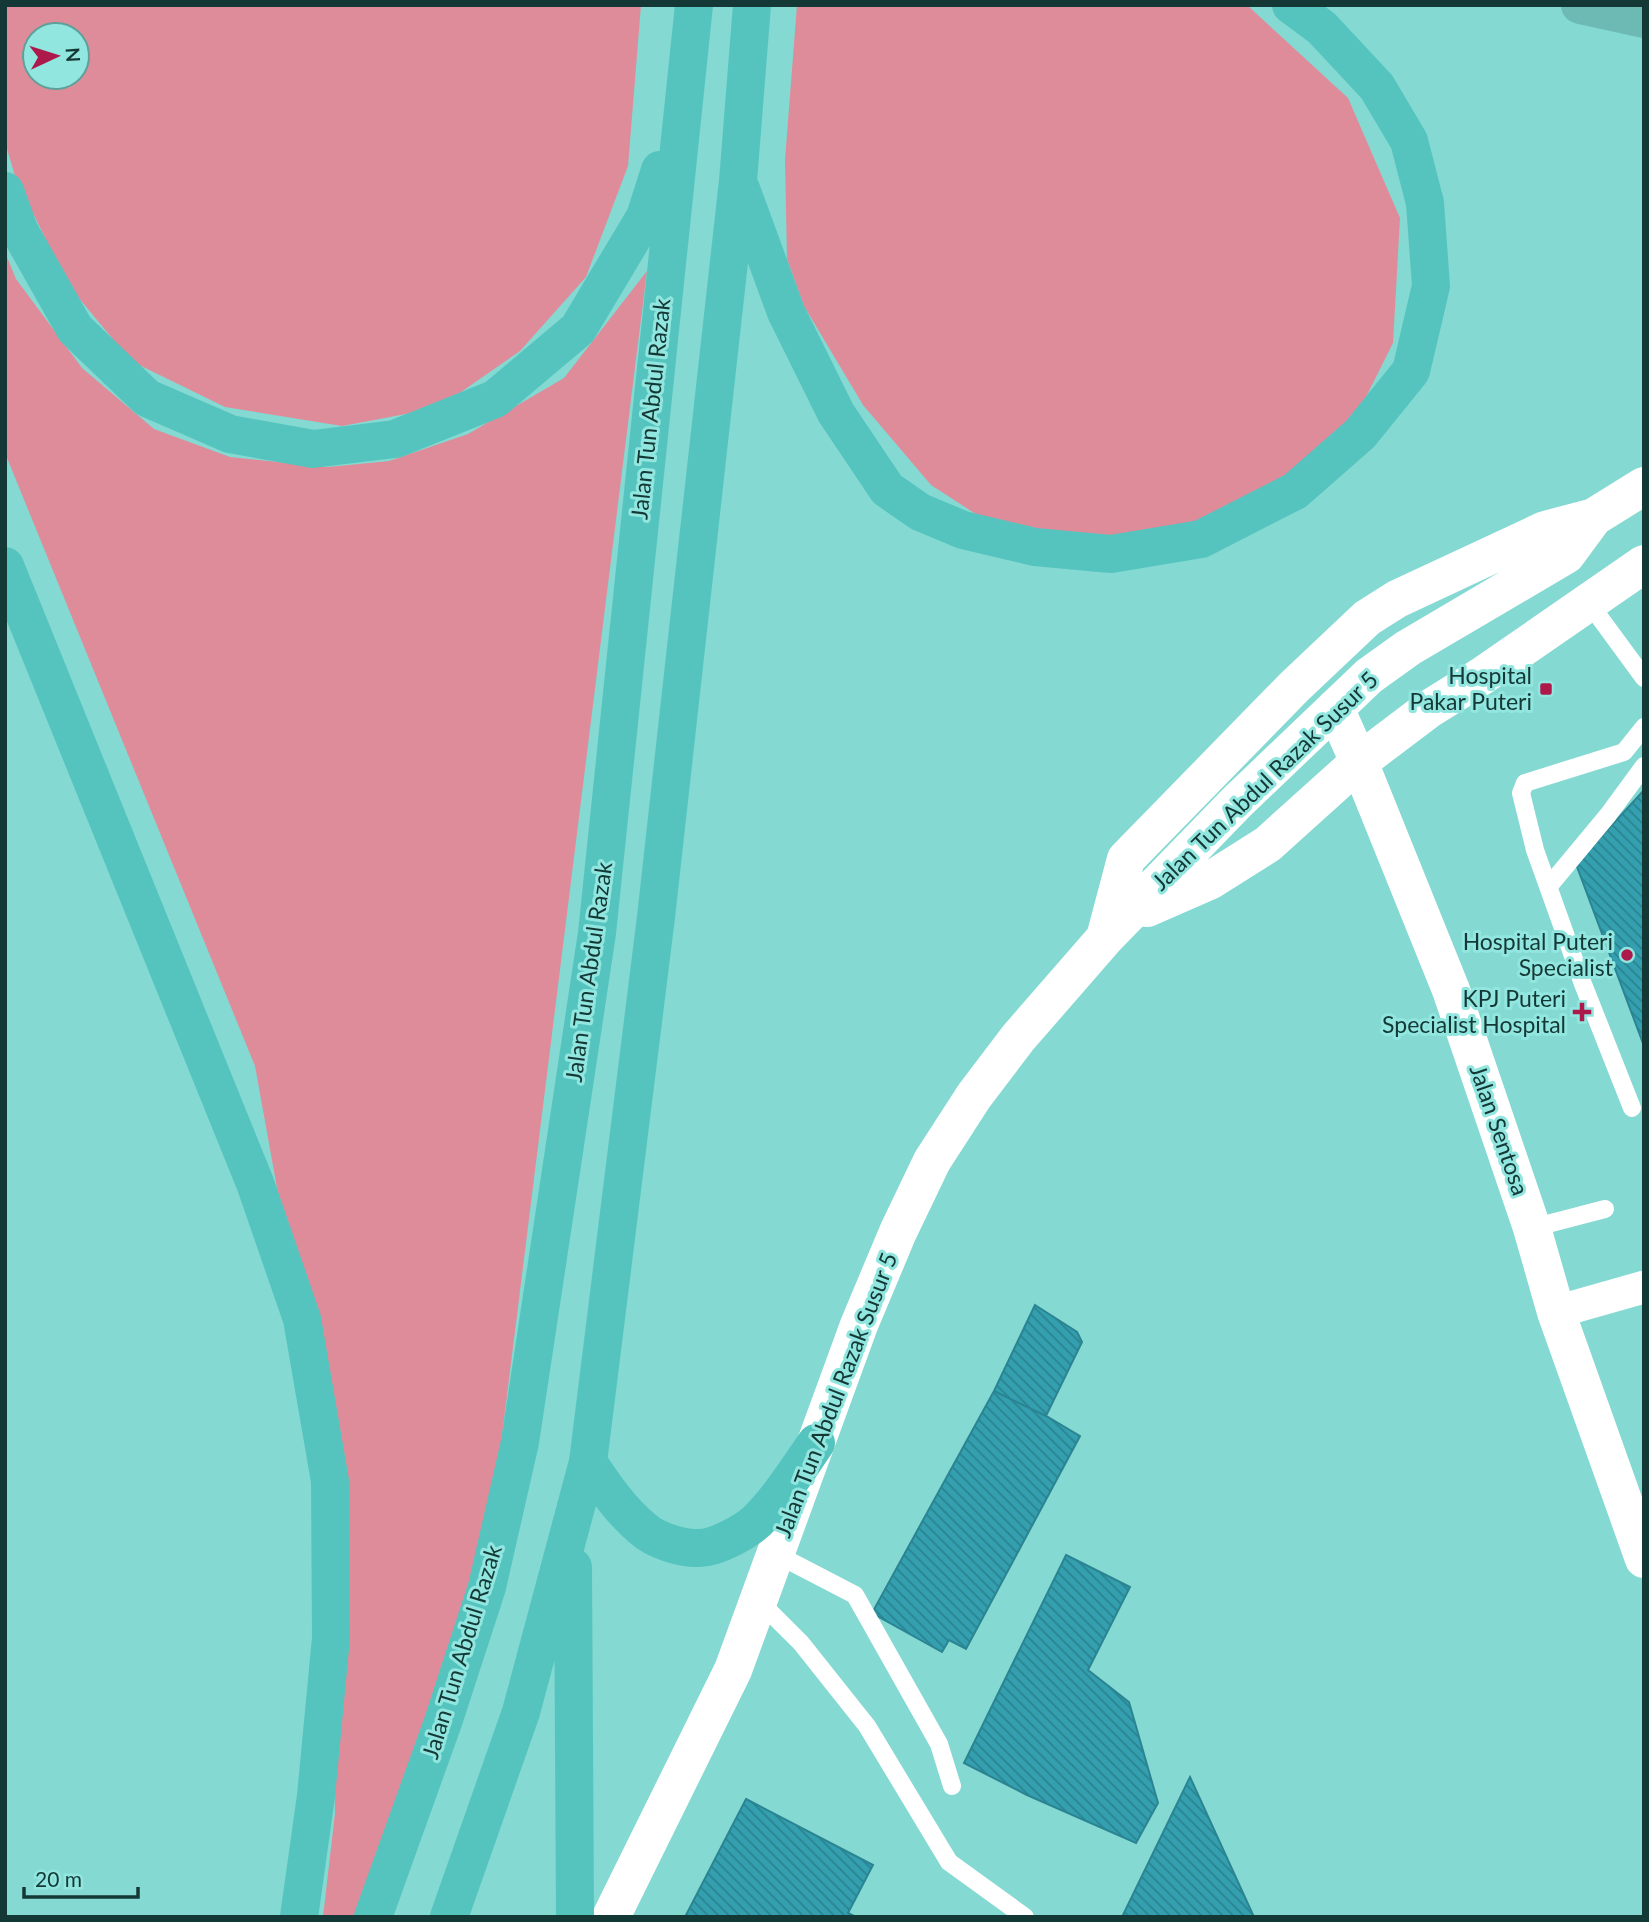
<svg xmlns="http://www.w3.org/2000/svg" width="1649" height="1922" font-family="Lato,sans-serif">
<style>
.green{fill:#df8c9a;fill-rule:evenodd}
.building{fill:url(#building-back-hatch);stroke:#2b8491;stroke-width:2}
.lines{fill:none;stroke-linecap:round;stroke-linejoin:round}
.service{stroke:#fff;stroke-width:18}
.minor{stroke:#fff;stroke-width:33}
.tertiary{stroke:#fff;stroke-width:38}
.primary{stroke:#6db9b4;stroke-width:38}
.trunk{stroke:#56c4be;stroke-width:38}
.poi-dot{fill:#ac194a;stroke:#91e6df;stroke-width:2.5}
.labels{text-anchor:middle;stroke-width:6;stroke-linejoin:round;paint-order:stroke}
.street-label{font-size:23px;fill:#143835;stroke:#91e6df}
.poi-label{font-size:23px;fill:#143835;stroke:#91e6df;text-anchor:end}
</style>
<defs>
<pattern id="building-back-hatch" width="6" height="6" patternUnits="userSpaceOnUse" patternTransform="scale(1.75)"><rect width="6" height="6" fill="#339faf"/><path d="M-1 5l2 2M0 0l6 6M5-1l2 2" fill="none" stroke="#2a838f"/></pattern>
</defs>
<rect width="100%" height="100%" fill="#84d9d2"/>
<path class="green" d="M5 5H641L628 166 586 277 520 351 438 408 342 426 225 407 131 361 68 285 15 176 5 142ZM35 35H77V77H35Z
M797 5H1247L1348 98 1400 218 1393 343 1361 407 1285 493 1222 530 1019 542 931 485 863 405 804 306 787 259 785 160Z
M5 252 16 279 82 368 154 429 230 457 328 467 389 461 468 434 564 378 647 271 489 1540 370 1917H323L335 1813 331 1487 255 1066 5 453Z"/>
<path class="building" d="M1644 790V1046L1576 864Z
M1035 1305 1077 1332 1082 1342 1046 1416 994 1391Z
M994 1391 1046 1416 1080 1436 966 1649 949 1640 942 1652 872 1613Z
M1066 1555 1130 1587 1088 1670 1129 1702 1158 1803 1136 1843 1027 1795 964 1763Z
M1190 1777 1254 1917H1122Z
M746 1799 873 1865 848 1913 856 1917H685Z"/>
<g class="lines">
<path class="service" d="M1589 603 1644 678
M1549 886 1608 815 1644 766
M1632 1108 1583 984 1535 850 1521 793 1525 783 1624 752 1644 727
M1532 1228 1605 1209
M776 1554 855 1595 939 1744 952 1786
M759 1601 801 1643 867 1726 949 1862 1025 1917"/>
<path class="minor" d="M1556 1312 1644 1287"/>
<path class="tertiary" d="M1335 708 1359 762 1451 990 1532 1228 1556 1312 1644 1559
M1147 908 1211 880 1268 844 1359 762 1429 709 1482 676 1644 564
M1105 938 1126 859 1294 687 1367 618 1397 599 1545 530 1594 517
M611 1917 733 1670 859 1325 898 1232 932 1161 974 1096 1018 1038 1105 938 1237 802 1369 676 1408 648 1566 555 1594 517 1644 486"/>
<path class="primary" d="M1580 5 1644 19"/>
<path class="trunk" d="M741 189 786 312 836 413 887 489 920 512 963 530 1035 547 1111 554 1201 539 1295 491 1360 434 1411 371 1431 286 1425 203 1409 141 1377 87 1322 28 1291 5
M5 191 19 230 75 329 147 398 230 434 313 449 395 439 495 399 578 329 645 217 660 170
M5 566 255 1183 302 1319 330 1481 331 1638 316 1796 299 1917
M588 1462C604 1486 621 1511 643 1529 655 1540 682 1549 699 1548 716 1548 745 1532 757 1521 780 1498 798 1469 816 1443
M573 1567 575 1917
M373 1917 443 1722 487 1587 520 1442 597 933 694 5
M449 1917 521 1712 588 1462 656 917 738 181 752 5"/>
</g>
<g class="poi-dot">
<rect x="1539" y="682" width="14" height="14" rx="3.5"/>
<circle cx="1627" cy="955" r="7"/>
<path d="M1578.5 1001.5h7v7h7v7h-7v7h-7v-7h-7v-7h7z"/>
</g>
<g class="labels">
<g class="street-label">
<text transform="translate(651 409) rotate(-84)" y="8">Jalan Tun Abdul Razak</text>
<text transform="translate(1265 781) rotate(-44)" y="8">Jalan Tun Abdul Razak Susur 5</text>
<text transform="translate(589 972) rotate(-82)" y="8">Jalan Tun Abdul Razak</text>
<text transform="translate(1499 1130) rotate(71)" y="8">Jalan Sentosa</text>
<text transform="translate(836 1395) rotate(-69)" y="8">Jalan Tun Abdul Razak Susur 5</text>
<text transform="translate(462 1652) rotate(-73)" y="8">Jalan Tun Abdul Razak</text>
</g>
<g class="poi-label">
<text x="1532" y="684">Hospital<tspan x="1532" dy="26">Pakar Puteri</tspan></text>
<text x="1613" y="950">Hospital Puteri<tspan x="1613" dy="26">Specialist</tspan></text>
<text x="1566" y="1007">KPJ Puteri<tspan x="1566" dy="26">Specialist Hospital</tspan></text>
</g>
</g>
<rect width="1649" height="1922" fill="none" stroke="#143835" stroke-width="14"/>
<g transform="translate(56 56) rotate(86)"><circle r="33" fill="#91e6df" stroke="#5fa09b" stroke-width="2"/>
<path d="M0-5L12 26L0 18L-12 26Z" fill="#ac194a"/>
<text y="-10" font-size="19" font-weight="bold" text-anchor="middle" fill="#143835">N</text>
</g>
<path d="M24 1887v10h114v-10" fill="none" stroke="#143835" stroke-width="3.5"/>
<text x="35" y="1887" font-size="21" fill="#143835" stroke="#91e6df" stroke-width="5" paint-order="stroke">20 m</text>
</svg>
